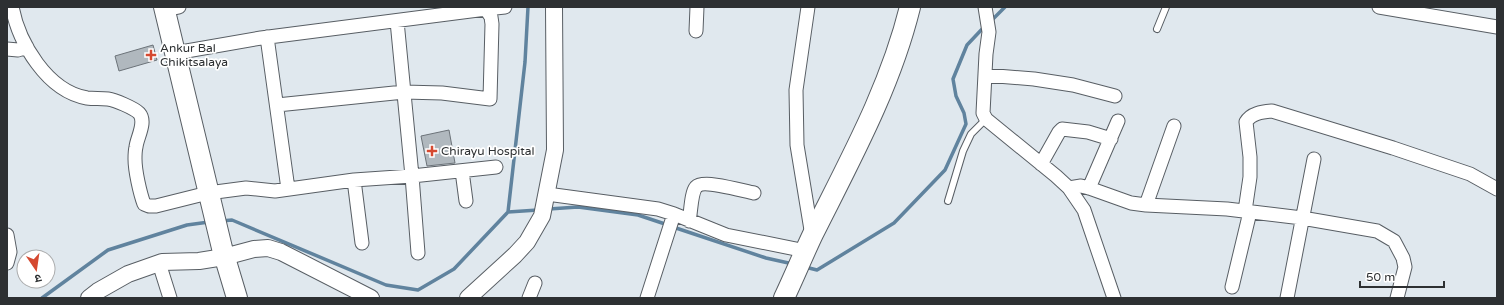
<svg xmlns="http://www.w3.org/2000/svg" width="1504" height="305" font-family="'Varela Round','Noto Sans Devanagari',sans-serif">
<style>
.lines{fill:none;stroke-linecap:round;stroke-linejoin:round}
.stream{stroke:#60839e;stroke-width:3.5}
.building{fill:#b0b8be;stroke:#6c7379}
.service-casing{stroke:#585e64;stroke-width:8}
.minor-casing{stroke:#585e64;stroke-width:15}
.tertiary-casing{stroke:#585e64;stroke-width:18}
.primary-casing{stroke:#585e64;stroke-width:22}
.service{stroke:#fff;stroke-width:6}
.minor{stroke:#fff;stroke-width:13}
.tertiary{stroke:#fff;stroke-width:16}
.primary{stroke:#fff;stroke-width:20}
.poi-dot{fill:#d54930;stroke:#fff;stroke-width:1.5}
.labels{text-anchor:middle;stroke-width:3.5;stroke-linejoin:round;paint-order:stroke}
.poi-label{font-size:12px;fill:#2d3032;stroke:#fff;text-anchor:start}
</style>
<rect width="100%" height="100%" fill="#e0e8ee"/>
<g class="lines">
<path class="stream" d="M990 22 1005 7
M549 209 578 207 638 215 665 224
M508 212 538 210
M221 221 232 220 386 285 418 290 454 269 508 212 525 62 528 7
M676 228 766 258 793 264
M805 267 817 270 894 223 945 170 966 124 964 113 956 96 953 79 967 45 984 27
M42 298 108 250 187 225 209 222"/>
</g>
<path class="building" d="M153 45 157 60 119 71 115 56Z
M449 130 455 163 427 166 421 136Z"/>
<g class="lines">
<g class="service-casing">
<path id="service" d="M1157 29 1166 7
M948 201 963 151 971 134 986 119"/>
</g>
<g class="minor-casing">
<path id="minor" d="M12 7C19 43 47 91 87 98 94 99 101 98 108 99 115 100 134 108 139 113 147 122 137 137 136 147 135 151 135 155 135 159 135 171 140 193 144 204L149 206H156L208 193 246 188 275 191 354 180 412 176 418 253
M808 7 796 90 797 145 812 236
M985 7 989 32 986 54 983 113 986 119 1056 176 1069 188 1084 210 1114 298
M1379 7 1497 27
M486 9 505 7
M165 10 179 7
M397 21 412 176 496 167
M696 31 697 7
M267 37 288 189
M7 49 18 50 27 47
M175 53 261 38 486 9 491 17 492 24 490 99 442 93 404 92 277 105
M985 75 1034 79 1073 85 1115 96
M1041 164 1059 132 1062 129 1088 132 1111 139
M462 171 466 201
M354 180 362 243
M1069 188 1081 186 1089 188 1131 203 1146 205 1227 209 1302 218 1377 231 1394 241 1403 258 1405 267 1397 298
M1089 188 1118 121
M547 194 658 209 674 214 726 235 806 251
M1146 205 1174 126
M1245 211 1250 177V157L1246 122C1251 113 1262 112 1272 111L1393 148 1470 174 1497 189
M689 221C691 212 691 193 696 187 703 179 743 191 754 193
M7 235 10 252 7 263
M159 263 170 298
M1232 287 1250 212
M529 298 535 283
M647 298 674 214
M1287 298 1314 159"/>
</g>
<g class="tertiary-casing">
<path id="tertiary" d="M89 298 98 291 128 274 162 262 199 261 224 257 254 249 268 248 281 252 371 298
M468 298 515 255 527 242 542 216 555 150 554 7"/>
</g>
<g class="primary-casing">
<path id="primary" d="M164 7 222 248 237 298
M784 298C794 277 803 255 813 234 850 160 890 88 910 7"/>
</g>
<use href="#service" class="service"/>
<use href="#minor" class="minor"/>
<use href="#tertiary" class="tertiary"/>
<use href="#primary" class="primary"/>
</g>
<g class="poi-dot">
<path d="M149 49h4v4h4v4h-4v4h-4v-4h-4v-4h4z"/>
<path d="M430 145h4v4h4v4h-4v4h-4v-4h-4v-4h4z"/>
</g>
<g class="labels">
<g class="poi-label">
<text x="160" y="52">Ankur Bal<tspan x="160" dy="14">Chikitsalaya</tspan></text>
<text x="441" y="155">Chirayu Hospital</text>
</g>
</g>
<rect width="1504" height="305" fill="none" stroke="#2d3032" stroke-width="16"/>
<g transform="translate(36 269) rotate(167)"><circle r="19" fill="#ffffff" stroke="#abacad"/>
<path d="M0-3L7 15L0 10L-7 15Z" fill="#d54930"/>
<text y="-6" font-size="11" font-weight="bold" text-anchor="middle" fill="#2d3032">उ</text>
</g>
<path d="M1360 281v6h84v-6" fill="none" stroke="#2d3032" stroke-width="2"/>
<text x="1366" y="281" font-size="12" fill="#2d3032" stroke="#ffffff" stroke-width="3" paint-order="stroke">50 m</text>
</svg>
